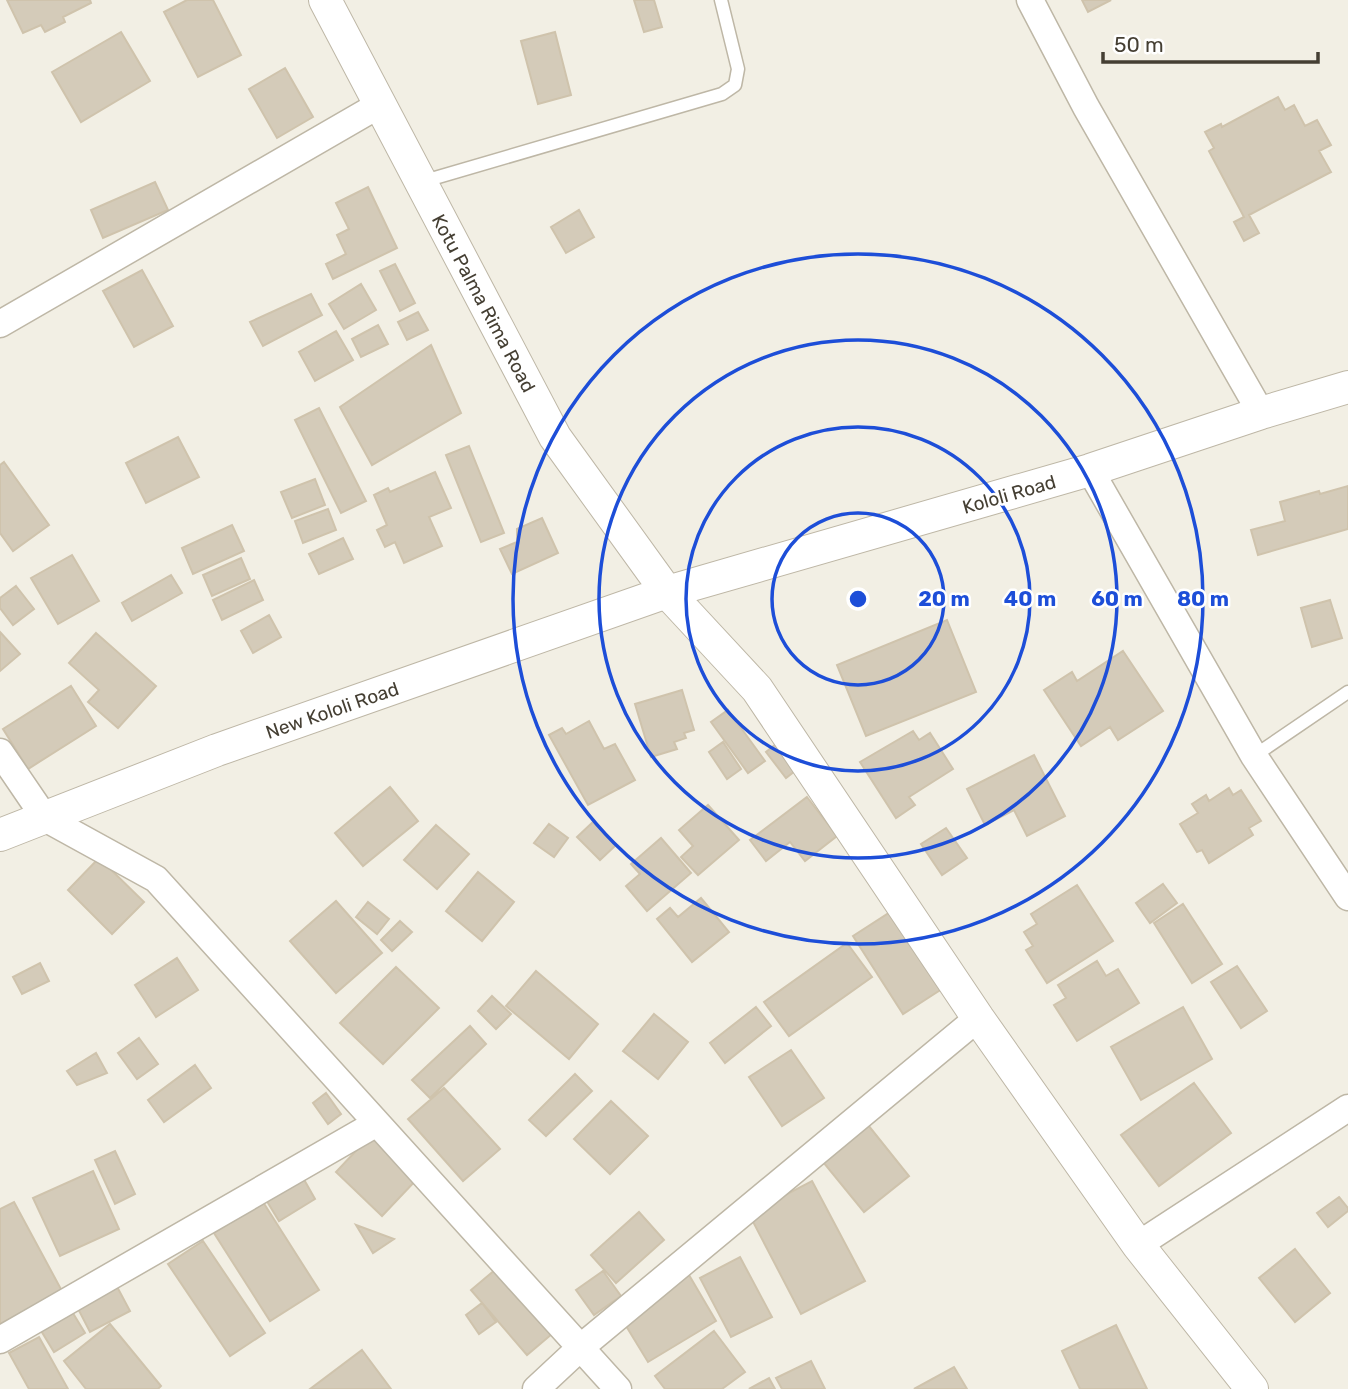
<svg xmlns="http://www.w3.org/2000/svg" width="1348" height="1389" font-family="Rubik,sans-serif">
<style>
.building{fill:#d4cbb9;stroke:#cfc3ac;stroke-width:2}
.lines{fill:none;stroke-linecap:round;stroke-linejoin:round}
.service-casing{stroke:#beb7a6;stroke-width:15}
.minor-casing{stroke:#beb7a6;stroke-width:29}
.tertiary-casing{stroke:#beb7a6;stroke-width:34}
.service{stroke:#fff;stroke-width:12}
.minor{stroke:#fff;stroke-width:26}
.tertiary{stroke:#fff;stroke-width:32}
.ring{fill:none;stroke:#1d4ed8;stroke-width:3.5}
.labels{text-anchor:middle;stroke-width:5;stroke-linejoin:round;paint-order:stroke}
.street-label{font-size:19px;fill:#453f33;stroke:#fff}
.centre{fill:#1d4ed8;stroke:#fff;stroke-width:3.5}
.ring-label{font-size:21px;text-anchor:middle;font-weight:bold;fill:#1d4ed8;stroke:#fff;stroke-width:5;stroke-linejoin:round;paint-order:stroke}
</style>
<rect width="100%" height="100%" fill="#f2efe4"/>
<path class="building" d="M7 0H90L91 3 63 17 65 22 45 32 41 25 23 33Z
M187 0H213L241 55 198 77 164 12Z
M634 0H654L662 27 644 32Z
M1082 0H1111L1088 12Z
M121 32 150 81 81 122 52 72Z
M555 32 571 95 538 104 521 41Z
M285 68 313 117 277 138 249 89Z
M1278 97 1285 110 1294 105 1305 126 1317 120 1331 145 1319 151 1331 172 1249 215 1259 233 1244 241 1234 222 1244 217 1209 151 1214 148 1205 132 1221 124 1222 127Z
M155 182 168 210 103 238 91 210Z
M368 187 397 248 333 279 326 264 346 254 337 235 349 229 336 203Z
M579 210 594 237 566 253 551 227Z
M395 264 415 303 400 311 380 271Z
M142 270 173 326 134 347 103 291Z
M361 284 376 310 344 329 329 304Z
M311 294 322 315 263 346 250 322Z
M418 312 428 330 407 340 398 322Z
M378 325 388 344 361 357 352 339Z
M336 331 353 360 315 381 299 352Z
M431 345 461 413 372 465 340 407Z
M319 408 366 501 341 513 295 420Z
M178 437 199 477 146 503 126 463Z
M469 446 504 533 481 542 446 455Z
M4 462 49 525 13 551 0 533V465Z
M435 472 451 508 429 517 442 546 404 563 395 542 385 547 377 530 387 525 374 495 388 488 390 492Z
M315 479 325 505 292 518 281 492Z
M1348 486V529L1258 555 1251 530 1285 521 1280 502 1319 491 1320 494Z
M328 509 336 530 303 543 295 521Z
M542 518 558 553 512 574 500 549 517 542V529Z
M232 525 244 551 193 574 182 548Z
M343 538 353 559 319 574 309 554Z
M72 555 99 601 58 624 31 578Z
M241 558 250 579 212 596 203 575Z
M171 575 182 593 132 621 122 603Z
M254 580 263 600 222 620 213 600Z
M16 586 34 609 13 625 0 608V598Z
M1330 600 1342 638 1312 647 1301 608Z
M269 615 281 637 253 653 241 631Z
M947 620 976 692 866 736 837 665Z
M0 632 20 654 0 671Z
M96 633 156 686 118 728 88 702 99 690 69 663Z
M1123 651 1163 711 1118 740 1110 727 1081 746 1044 690 1072 672 1077 681Z
M71 686 96 726 28 769 3 729Z
M682 690 694 730 684 733 686 738 674 742 677 749 651 757 635 704Z
M728 710 765 761 748 773 711 722Z
M589 721 604 749 615 744 635 780 588 805 549 735 562 728 566 734Z
M913 731 919 740 930 733 953 769 909 797 915 805 896 818 860 762Z
M785 737 805 763 786 778 766 752Z
M723 742 741 769 727 779 709 752Z
M1034 755 1065 816 1027 836 1014 810 985 825 967 789Z
M390 787 418 821 363 866 335 833Z
M1229 788 1233 795 1241 790 1261 821 1249 828 1253 835 1209 863 1202 850 1197 852 1180 824 1198 813 1192 804 1206 795 1209 801Z
M807 797 837 836 805 861 790 842 766 861 750 840Z
M708 805 739 840 698 875 681 857 693 846 679 830Z
M593 822 616 845 600 860 577 837Z
M549 824 568 838 554 857 534 843Z
M436 825 469 854 437 889 404 860Z
M946 828 967 858 942 875 921 844Z
M661 838 691 873 647 911 626 886 640 874 631 864Z
M99 858 144 902 112 934 68 890Z
M478 872 514 902 482 941 446 911Z
M1163 884 1177 903 1150 923 1136 903Z
M1077 885 1113 941 1047 983 1026 950 1033 946 1024 932 1037 924 1031 914Z
M701 898 729 932 692 962 657 919 670 908 678 917Z
M336 901 382 953 336 993 290 941Z
M368 902 389 919 377 934 356 917Z
M1183 904 1222 964 1192 983 1154 923Z
M895 909 945 987 903 1014 853 936Z
M400 921 412 932 392 951 381 940Z
M847 943 872 977 789 1036 764 1002Z
M177 958 198 990 156 1017 135 985Z
M1097 961 1106 976 1118 969 1139 1003 1077 1041 1054 1005 1066 998 1058 985Z
M40 963 49 981 22 994 13 977Z
M1237 966 1267 1011 1241 1028 1211 982Z
M396 967 439 1008 383 1064 340 1023Z
M536 971 598 1024 569 1059 506 1006Z
M492 996 511 1014 496 1029 478 1011Z
M756 1007 771 1026 725 1063 710 1043Z
M1183 1007 1212 1059 1141 1100 1111 1047Z
M654 1014 688 1042 658 1079 623 1051Z
M470 1026 486 1044 430 1098 412 1080Z
M139 1038 158 1064 137 1079 118 1053Z
M791 1050 824 1098 782 1126 749 1077Z
M96 1053 107 1073 77 1085 67 1071Z
M195 1065 211 1088 164 1122 148 1100Z
M575 1074 592 1091 546 1136 529 1120Z
M1194 1083 1231 1133 1159 1186 1121 1135Z
M444 1088 500 1149 463 1181 408 1119Z
M326 1093 341 1114 328 1124 313 1103Z
M611 1101 648 1136 610 1174 574 1139Z
M868 1125 909 1176 864 1212 823 1162Z
M371 1135 418 1178 382 1216 336 1172Z
M115 1151 135 1194 115 1204 95 1160Z
M93 1171 119 1229 60 1256 33 1198Z
M302 1176 315 1199 279 1221 265 1198Z
M812 1181 865 1281 801 1314 749 1214Z
M1339 1197 1348 1208V1211L1328 1227 1317 1213Z
M14 1202 62 1291 0 1324V1209Z
M263 1202 319 1290 270 1321 214 1233Z
M639 1212 664 1240 616 1283 591 1255Z
M356 1225 394 1239 373 1253Z
M203 1241 265 1333 230 1356 168 1264Z
M1295 1249 1330 1293 1295 1322 1259 1278Z
M740 1257 772 1317 731 1337 700 1278Z
M496 1269 552 1334 527 1355 471 1290Z
M603 1271 621 1296 594 1315 576 1290Z
M689 1275 716 1321 648 1362 620 1316Z
M114 1281 130 1311 90 1332 74 1301Z
M482 1303 496 1322 479 1334 466 1315Z
M68 1305 85 1333 54 1352 37 1324Z
M110 1324 161 1386 158 1389H86L64 1361Z
M1116 1325 1147 1389H1080L1062 1351Z
M714 1331 745 1372 722 1389H665L655 1376Z
M39 1337 68 1389H29L9 1353Z
M362 1350 391 1389H310Z
M811 1361 825 1389H782L776 1378Z
M954 1367 967 1389H914Z
M769 1378 775 1389H749Z"/>
<g class="lines">
<g class="service-casing">
<path id="service" d="M421 182 722 94 735 85 738 69 721 0
M1254 756 1348 692"/>
</g>
<g class="minor-casing">
<path id="minor" d="M1030 0 1086 107 1261 413
M0 324 379 105
M1090 470 1254 756 1348 897
M0 752 45 818 156 879 618 1389
M1138 1245 1348 1108
M0 1340 377 1123
M536 1389 580 1348 978 1018"/>
</g>
<g class="tertiary-casing">
<path id="tertiary" d="M325 0 555 437 667 592 757 689 978 1018 1138 1245 1252 1389
M0 835 217 750 667 592 1090 470 1261 413 1348 387"/>
</g>
<use href="#service" class="service"/>
<use href="#minor" class="minor"/>
<use href="#tertiary" class="tertiary"/>
</g>
<g class="ring">
<circle cx="858" cy="599" r="86"/>
<circle cx="858" cy="599" r="172"/>
<circle cx="858" cy="599" r="259"/>
<circle cx="858" cy="599" r="345"/>
</g>
<g class="labels">
<g class="street-label">
<text transform="translate(484 303) rotate(62)" y="7">Kotu Palma Rima Road</text>
<text transform="translate(1009 494) rotate(-16)" y="7">Kololi Road</text>
<text transform="translate(332 710) rotate(-19)" y="7">New Kololi Road</text>
</g>
</g>
<circle cx="858" cy="599" r="10" class="centre"/>
<g class="ring-label">
<text x="944" y="606">20 m</text>
<text x="1030" y="606">40 m</text>
<text x="1117" y="606">60 m</text>
<text x="1203" y="606">80 m</text>
</g>
<path d="M1103 52v10h215v-10" fill="none" stroke="#453f33" stroke-width="3.5"/>
<text x="1114" y="52" font-size="21" fill="#453f33" stroke="#ffffff" stroke-width="5" paint-order="stroke">50 m</text>
</svg>
